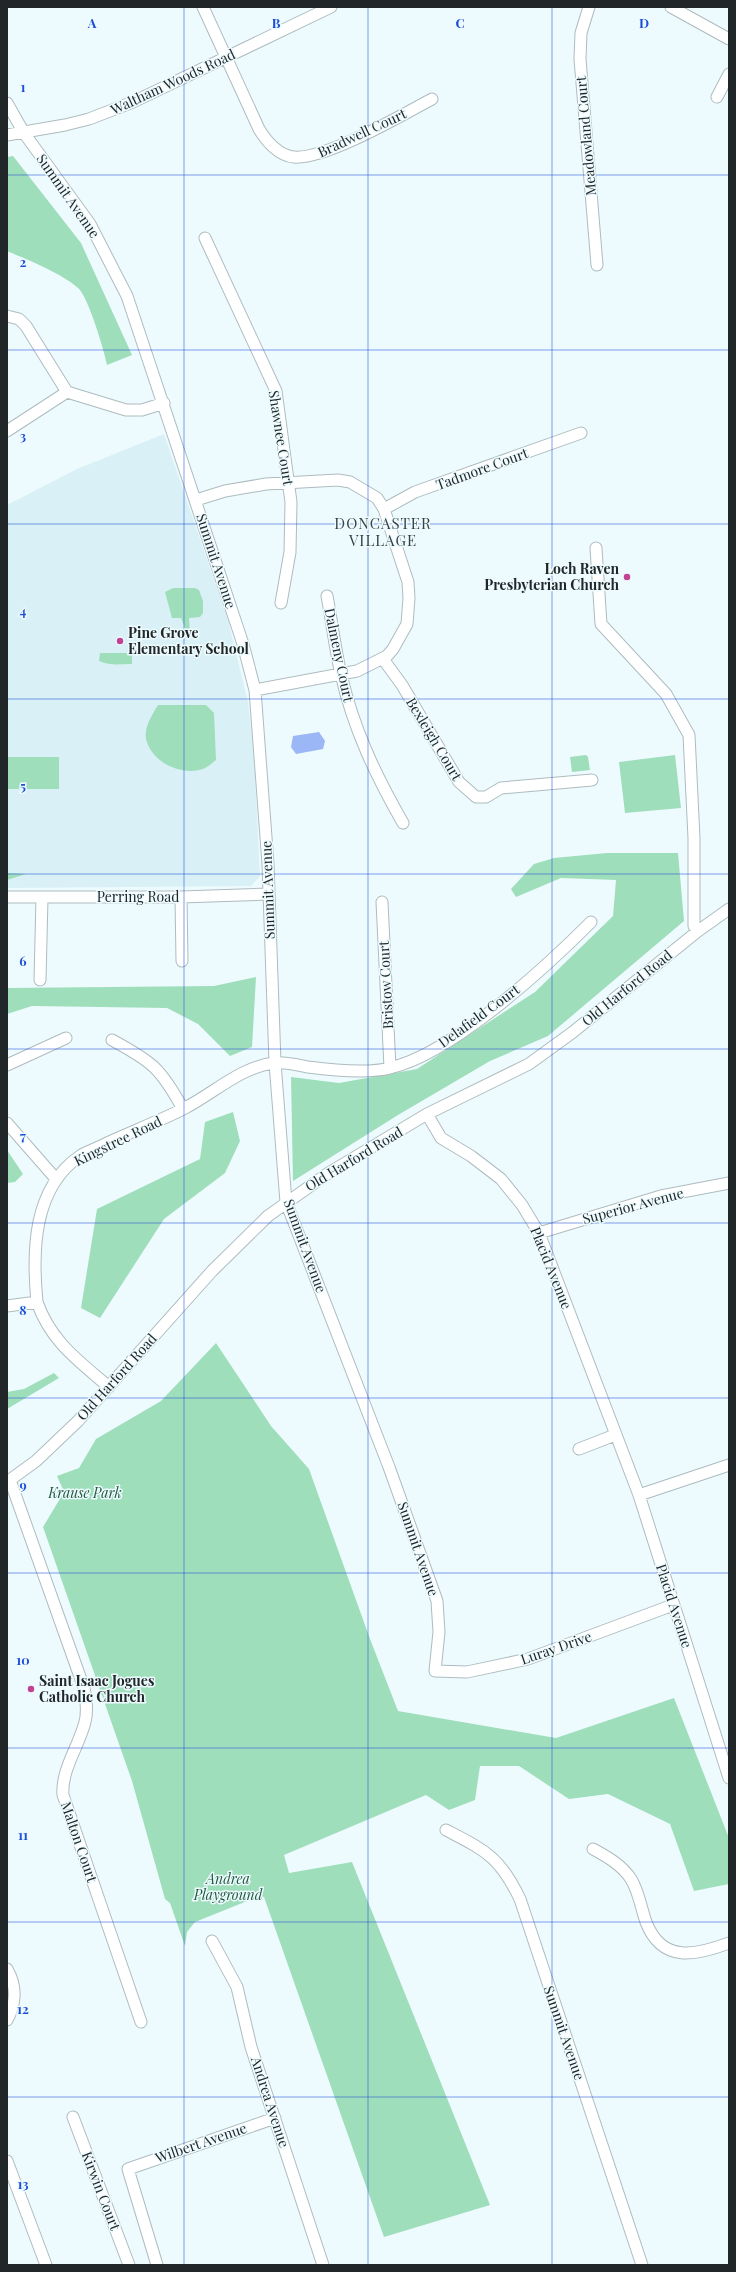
<svg xmlns="http://www.w3.org/2000/svg" width="736" height="2272" font-family="'Playfair Display',serif">
<style>
.built{fill:#d9f1f6}
.green{fill:#9fdebb}
.water{fill:#9bb7f5}
.lines{fill:none;stroke-linecap:round;stroke-linejoin:round}
.minor-casing{stroke:#aebcbf;stroke-width:13}
.minor{stroke:#fff;stroke-width:11}
.grid{fill:none;stroke:#1d4ed8;stroke-width:1;stroke-opacity:0.55}
.poi-dot{fill:#c04391;stroke:#edfbfe;stroke-width:1.5}
.labels{text-anchor:middle;stroke-width:3;stroke-linejoin:round;paint-order:stroke}
.street-label{font-size:14px;fill:#212728;stroke:#edfbfe}
.poi-label{font-size:14px;font-weight:bold;fill:#212728;stroke:#edfbfe;text-anchor:start}
.park-label{font-size:14px;font-style:italic;fill:#21593e;stroke:#edfbfe}
.neighbourhood-label{font-size:15px;letter-spacing:1px;fill:#364144;stroke:#edfbfe}
.grid-label{font-size:13px;text-anchor:middle;font-weight:bold;fill:#1d4ed8;stroke:#edfbfe;stroke-width:3;stroke-linejoin:round;paint-order:stroke}
</style>
<rect width="100%" height="100%" fill="#edfbfe"/>
<path class="built" d="M164 434 228 620 248 702 254 752 260 876 251 886 7 888V505L77 469Z"/>
<path class="green" d="M13 156 81 243 132 355 107 365C104 350 88 296 78 288 63 274 26 259 7 251V157Z
M173 588H195L199 590 203 601V613L200 617 189 618 190 635 188 636 181 618H172L165 592Z
M100 653H132V664C120 664 111 666 99 661Z
M158 705H206L214 713 216 760C212 763 208 767 203 769 181 776 152 763 146 739 144 727 152 715 158 705Z
M586 755 588 757 590 770 572 772 570 757Z
M675 755 681 808 625 813 619 762Z
M7 757H59V789H7Z
M607 853H678L684 921 548 1036 490 1061 398 1115 293 1181 291 1077 339 1083 417 1069 535 992 613 916 616 880 561 878 516 897 511 889 534 864 554 858Z
M7 873 26 874 7 880Z
M256 977 252 1047 230 1056 198 1024 167 1008 32 1006 7 1014V988L214 986Z
M233 1112 240 1141 225 1173 164 1219 100 1318 81 1308 97 1209 200 1159 205 1122Z
M7 1150 23 1174 15 1182 7 1183Z
M216 1343 271 1426 309 1469 370 1639 398 1711 556 1738 674 1698 729 1838V1884L694 1891 670 1824 608 1794 569 1799 519 1766H480L475 1800 449 1810 426 1795 284 1855 289 1873 352 1862 490 2205 384 2237 264 1897H257L195 1922 187 1932 185 1946 170 1903 165 1899 132 1781 43 1527 64 1492 57 1476 79 1468 96 1439 161 1401Z
M54 1373 59 1378 7 1409V1392L24 1389Z"/>
<path class="water" d="M319 732 325 741 323 749 296 754 291 747 293 736Z"/>
<g class="lines">
<g class="minor-casing">
<path id="minor" d="M203 7 259 129C266 141 279 156 294 157 325 160 402 115 432 99
M589 7 581 33 580 59 597 265
M671 7 729 39
M717 97 729 74
M7 103 24 133 90 224 127 296 243 644 255 690 268 864 275 1063 286 1202 389 1467 437 1601 439 1632 435 1671 467 1672 528 1659 673 1605
M7 135 65 125 89 119 133 102 331 7
M205 238 276 391 291 502 290 552 281 603
M7 316 19 319 26 326 67 392 7 431
M67 392 126 410H142L164 403
M196 500 225 491 266 484 338 480 350 482 377 498 384 509 408 582 409 598 407 624 393 649 387 656 357 671 255 690
M384 509 415 492 581 433
M596 548 601 624 666 694 689 735 694 838V926L698 931
M327 596C332 622 335 649 341 674 353 728 376 776 403 823
M383 659 402 685 459 782 476 797H486L501 788 592 780
M7 897H181L268 894
M181 897 182 961
M382 902 390 1068
M40 980 42 898
M112 1040C153 1062 161 1069 183 1109
M7 1065 66 1038
M427 1114 441 1138 471 1156 501 1179 522 1205 539 1233 639 1495 729 1778
M7 1123 56 1179
M539 1233 661 1196 729 1183
M37 1302C32 1251 33 1188 80 1156 88 1151 98 1148 107 1143 133 1131 160 1121 185 1108 214 1093 242 1066 275 1063 285 1062 298 1065 308 1067 331 1070 367 1074 390 1068 453 1053 545 968 591 922
M7 1306 37 1302C51 1342 79 1361 109 1387
M579 1449 615 1435
M10 1480 84 1688C86 1699 88 1711 85 1722 79 1746 61 1770 63 1795L141 2022
M7 1482 36 1461 78 1421 212 1271 268 1216 327 1174 427 1114 529 1064 573 1032 698 931 729 909
M639 1495 729 1465
M446 1830C486 1851 499 1856 520 1899L642 2265
M593 1849C606 1856 622 1865 631 1879 639 1892 641 1908 646 1922 662 1964 697 1955 729 1943
M212 1941 237 1987 251 2047 323 2265
M7 1969C17 1986 16 2004 7 2020
M73 2117 129 2265
M7 2161 46 2265
M157 2265 128 2169 275 2118"/>
</g>
<use href="#minor" class="minor"/>
</g>
<path class="grid" d="M184 7V2265M368 7V2265M552 7V2265M7 175H729M7 350H729M7 524H729M7 699H729M7 874H729M7 1049H729M7 1223H729M7 1398H729M7 1573H729M7 1748H729M7 1922H729M7 2097H729"/>
<g class="poi-dot">
<circle cx="627" cy="577" r="4"/>
<circle cx="120" cy="641" r="4"/>
<circle cx="31" cy="1689" r="4"/>
</g>
<g class="labels">
<g class="street-label">
<text transform="translate(173 82) rotate(-25)" y="5">Waltham Woods Road</text>
<text transform="translate(362 133) rotate(-25)" y="5">Bradwell Court</text>
<text transform="translate(586 136) rotate(-95)" y="5">Meadowland Court</text>
<text transform="translate(68 196) rotate(55)" y="5">Summit Avenue</text>
<text transform="translate(281 438) rotate(81)" y="5">Shawnee Court</text>
<text transform="translate(482 469) rotate(-20)" y="5">Tadmore Court</text>
<text transform="translate(216 561) rotate(72)" y="5">Summit Avenue</text>
<text transform="translate(339 655) rotate(78)" y="5">Dalmeny Court</text>
<text transform="translate(434 739) rotate(59)" y="5">Bexleigh Court</text>
<text transform="translate(268 890) rotate(-92)" y="5">Summit Avenue</text>
<text x="138" y="902">Perring Road</text>
<text transform="translate(386 985) rotate(-93)" y="5">Bristow Court</text>
<text transform="translate(627 988) rotate(-39)" y="5">Old Harford Road</text>
<text transform="translate(479 1016) rotate(-36)" y="5">Delafield Court</text>
<text transform="translate(118 1141) rotate(-26)" y="5">Kingstree Road</text>
<text transform="translate(354 1159) rotate(-31)" y="5">Old Harford Road</text>
<text transform="translate(633 1206) rotate(-15)" y="5">Superior Avenue</text>
<text transform="translate(305 1246) rotate(70)" y="5">Summit Avenue</text>
<text transform="translate(551 1268) rotate(68)" y="5">Placid Avenue</text>
<text transform="translate(117 1377) rotate(-48)" y="5">Old Harford Road</text>
<text transform="translate(418 1549) rotate(71)" y="5">Summit Avenue</text>
<text transform="translate(674 1606) rotate(72)" y="5">Placid Avenue</text>
<text transform="translate(556 1648) rotate(-19)" y="5">Luray Drive</text>
<text transform="translate(79 1842) rotate(71)" y="5">Malton Court</text>
<text transform="translate(564 2033) rotate(71)" y="5">Summit Avenue</text>
<text transform="translate(270 2102) rotate(72)" y="5">Andrea Avenue</text>
<text transform="translate(201 2143) rotate(-19)" y="5">Wilbert Avenue</text>
<text transform="translate(101 2191) rotate(69)" y="5">Kirwin Court</text>
</g>
<g class="poi-label">
<text x="619" y="574" text-anchor="end">Loch Raven<tspan x="619" dy="16">Presbyterian Church</tspan></text>
<text x="128" y="638">Pine Grove<tspan x="128" dy="16">Elementary School</tspan></text>
<text x="39" y="1686">Saint Isaac Jogues<tspan x="39" dy="16">Catholic Church</tspan></text>
</g>
<g class="park-label">
<text x="85" y="1498">Krause Park</text>
<text x="228" y="1884">Andrea<tspan x="228" dy="16">Playground</tspan></text>
</g>
<g class="neighbourhood-label">
<text x="383" y="529">DONCASTER<tspan x="383" dy="17">VILLAGE</tspan></text>
</g>
</g>
<g class="grid-label">
<text x="92" y="28">A</text>
<text x="276" y="28">B</text>
<text x="460" y="28">C</text>
<text x="644" y="28">D</text>
<text x="23" y="92">1</text>
<text x="23" y="267">2</text>
<text x="23" y="441">3</text>
<text x="23" y="616">4</text>
<text x="23" y="791">5</text>
<text x="23" y="966">6</text>
<text x="23" y="1141">7</text>
<text x="23" y="1315">8</text>
<text x="23" y="1490">9</text>
<text x="23" y="1665">10</text>
<text x="23" y="1840">11</text>
<text x="23" y="2014">12</text>
<text x="23" y="2189">13</text>
</g>
<rect width="736" height="2272" fill="none" stroke="#212728" stroke-width="16"/>
</svg>
